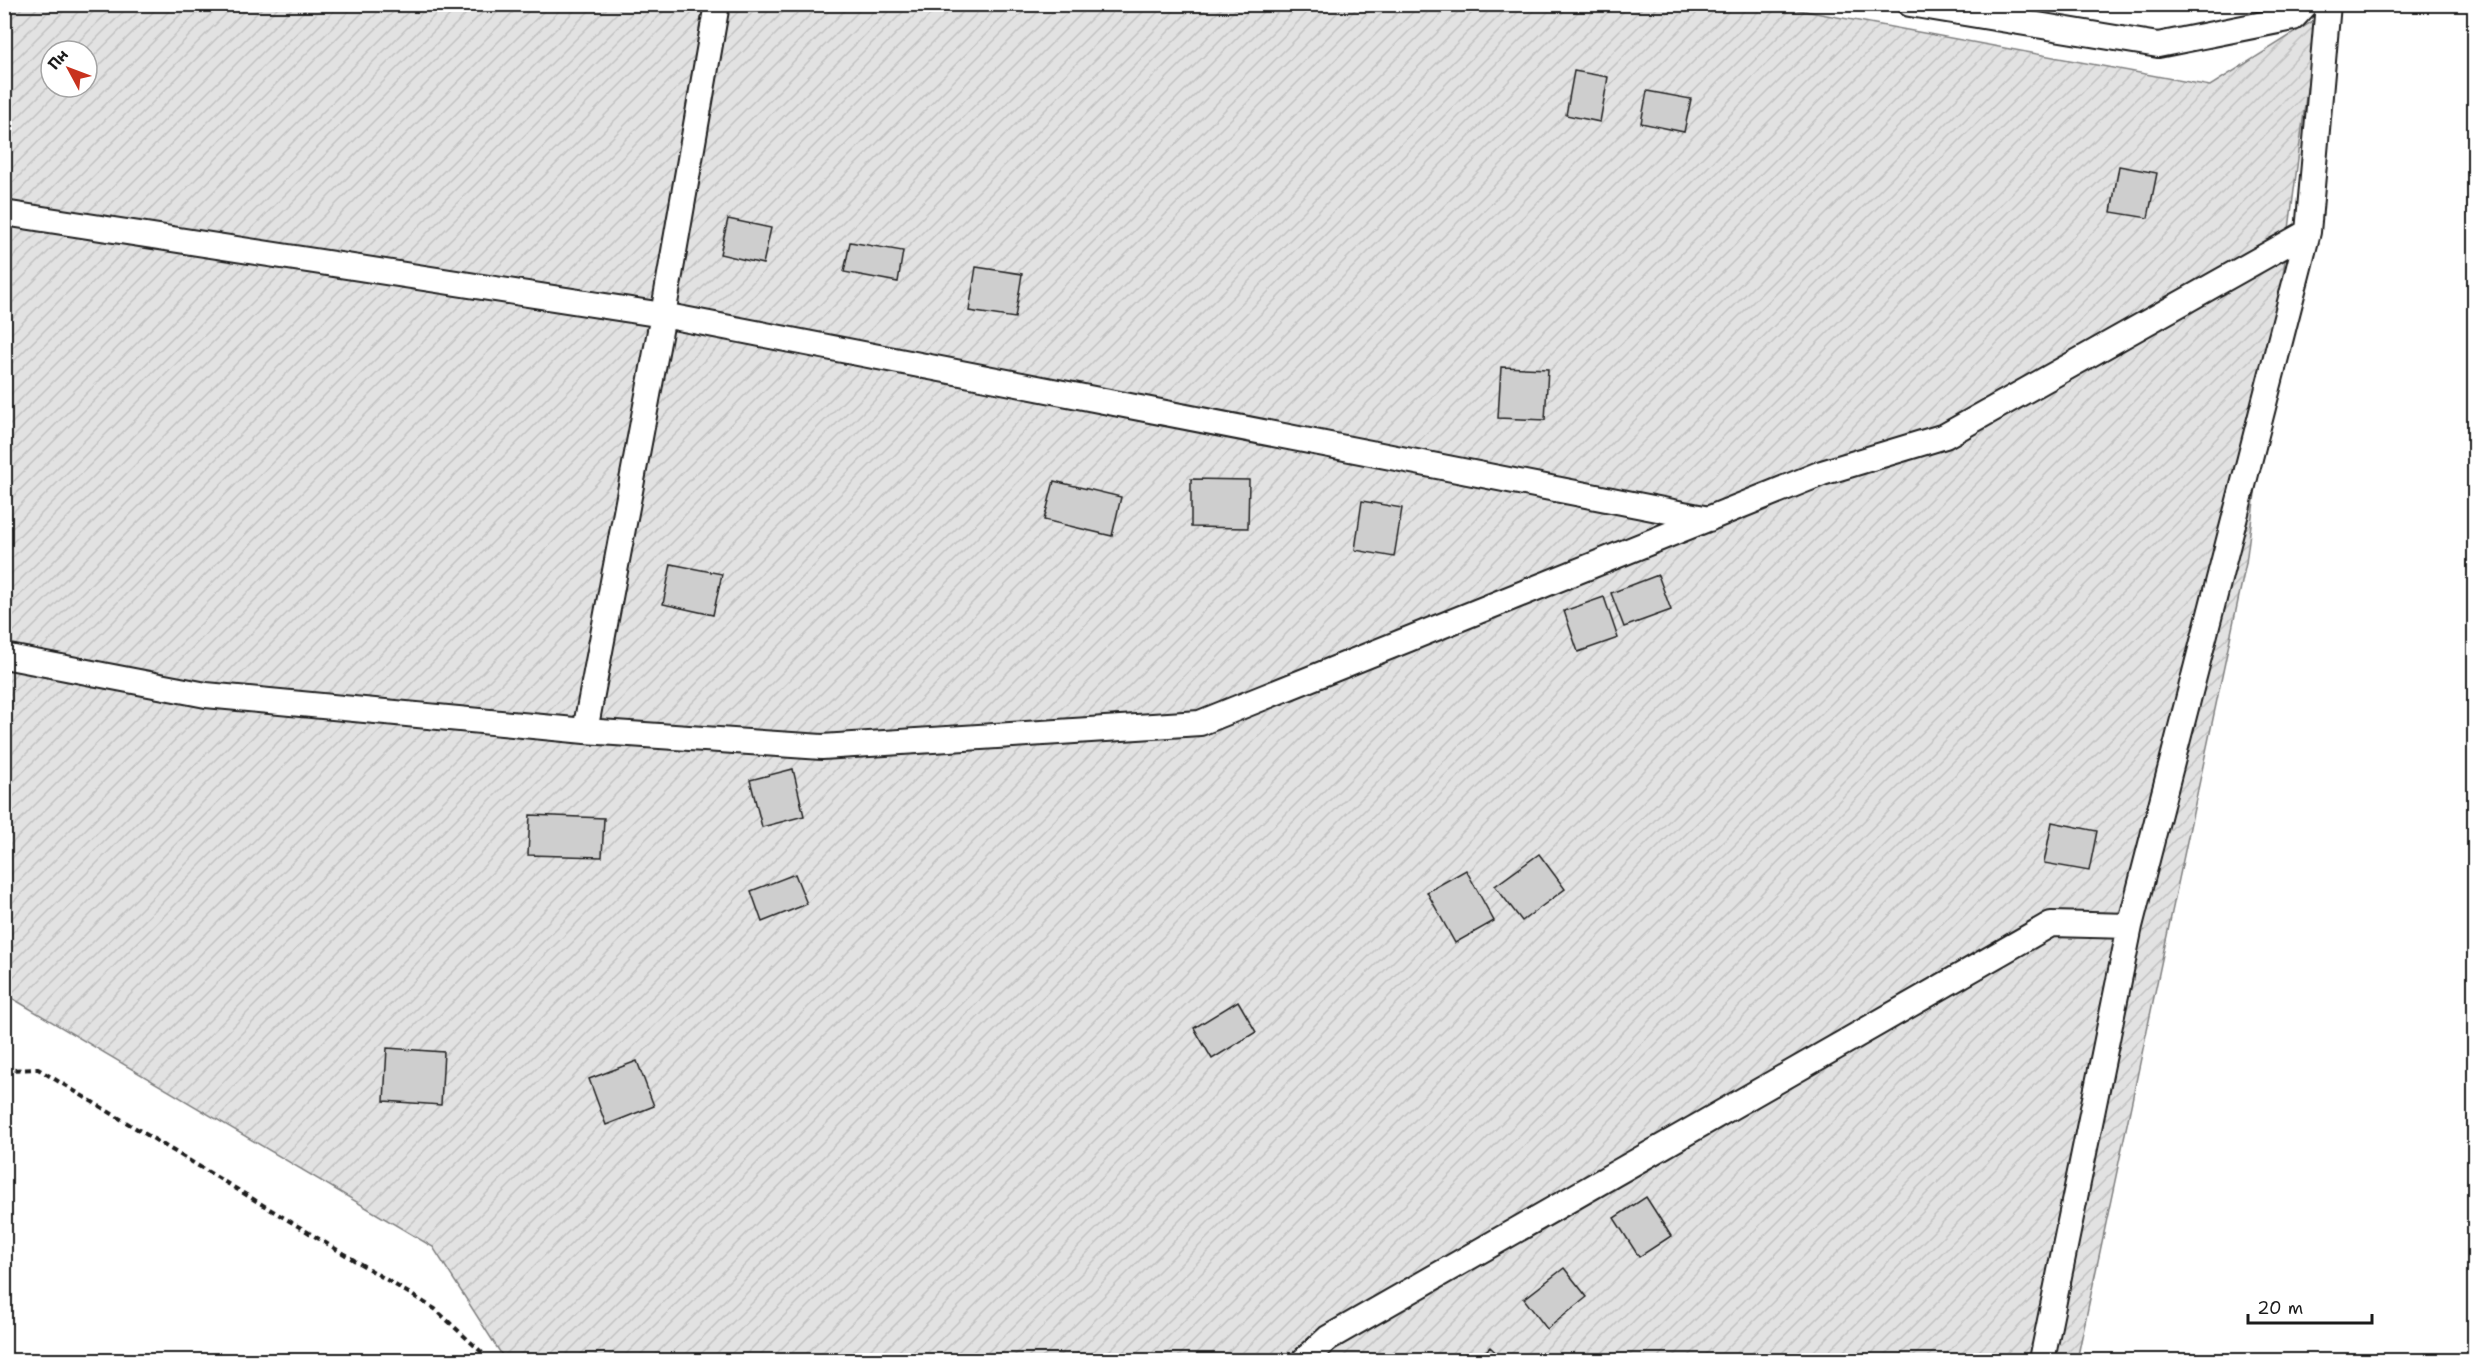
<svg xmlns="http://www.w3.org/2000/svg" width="2479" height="1365" font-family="'Shantell Sans',sans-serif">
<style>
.garden{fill:url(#garden-furrows);stroke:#7f7f7f;stroke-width:1.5;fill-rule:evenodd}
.building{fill:#cecece;stroke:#1c1c1c;stroke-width:1.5}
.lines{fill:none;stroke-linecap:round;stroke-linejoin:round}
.service-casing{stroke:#1c1c1c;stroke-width:28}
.path{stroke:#1c1c1c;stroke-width:4;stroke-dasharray:6 4.5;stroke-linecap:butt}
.service{stroke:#fff;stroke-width:24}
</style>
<defs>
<pattern id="garden-furrows" width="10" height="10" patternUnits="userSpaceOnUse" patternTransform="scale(1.5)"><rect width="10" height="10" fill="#e2e2e2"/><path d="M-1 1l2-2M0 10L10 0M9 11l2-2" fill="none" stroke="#c1c1c1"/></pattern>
</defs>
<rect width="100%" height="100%" fill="#fff"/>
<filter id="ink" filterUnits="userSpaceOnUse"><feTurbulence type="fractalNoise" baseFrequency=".0167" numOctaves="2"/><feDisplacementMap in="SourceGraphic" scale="12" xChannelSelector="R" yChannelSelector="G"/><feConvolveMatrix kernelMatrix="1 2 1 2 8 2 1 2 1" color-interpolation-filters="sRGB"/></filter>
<g filter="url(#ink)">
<path class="garden" d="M1767 4 2210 86 2316 19 2246 563 2077 1360H505L433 1247 5 994V5ZM51 51H87V87H51Z"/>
<path class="building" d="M1574 71 1608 77 1600 122 1566 115Z
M1647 91 1691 99 1684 132 1641 123Z
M2119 166 2157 173 2148 218 2111 212Z
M728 219 771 228 763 264 720 254Z
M850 242 903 251 898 282 844 272Z
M976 267 1022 274 1015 318 969 311Z
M1501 367 1548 369 1545 420 1498 418Z
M1191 479 1249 480 1248 528 1191 527Z
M1054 481 1121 497 1112 536 1044 520Z
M1362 501 1402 508 1394 557 1355 550Z
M671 564 722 574 713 615 663 604Z
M1658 575 1671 610 1624 627 1611 593Z
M1604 597 1618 638 1578 652 1564 611Z
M793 769 804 816 762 827 750 780Z
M530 815 604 818 602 857 528 855Z
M2052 822 2097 831 2089 871 2044 863Z
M1539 854 1565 889 1522 921 1495 886Z
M1466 870 1494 921 1455 943 1427 892Z
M795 874 807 904 762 922 751 891Z
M1238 1001 1256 1032 1212 1059 1194 1028Z
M387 1048 444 1052 441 1105 384 1101Z
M637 1061 654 1106 606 1125 589 1079Z
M1646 1197 1671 1236 1639 1257 1614 1218Z
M1564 1268 1587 1297 1547 1329 1524 1299Z
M1490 1347 1504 1360H1477Z"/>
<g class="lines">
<g class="service-casing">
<path id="service" d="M1910 4 2158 45 2293 18 2306 4
M4 213 663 315 1709 519
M4 656 206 695 585 731 822 747 1200 723 1822 473 1945 436 2308 232 2328 4
M585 731 663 315 717 4
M1304 1360 1328 1338 2051 924 2130 926
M2042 1360 2130 926 2308 232"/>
</g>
<path class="path" d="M4 1070 38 1069 435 1309 490 1360"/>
<use href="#service" class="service"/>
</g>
</g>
<rect width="2479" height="1365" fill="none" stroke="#fff" stroke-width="24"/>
<rect x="12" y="12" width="2455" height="1341" fill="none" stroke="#1c1c1c" stroke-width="2" filter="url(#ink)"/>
<g transform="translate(69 69) rotate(311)"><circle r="28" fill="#ffffff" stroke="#a4a4a4" stroke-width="1.5"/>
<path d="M0-4.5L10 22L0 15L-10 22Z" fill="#c8321e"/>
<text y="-9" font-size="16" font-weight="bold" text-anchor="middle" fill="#1c1c1c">Пн</text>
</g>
<path d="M2248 1314v9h124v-9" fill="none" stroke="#1c1c1c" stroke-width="3"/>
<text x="2257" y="1314" font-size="18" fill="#1c1c1c" stroke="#ffffff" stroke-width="4.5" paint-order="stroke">20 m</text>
</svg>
